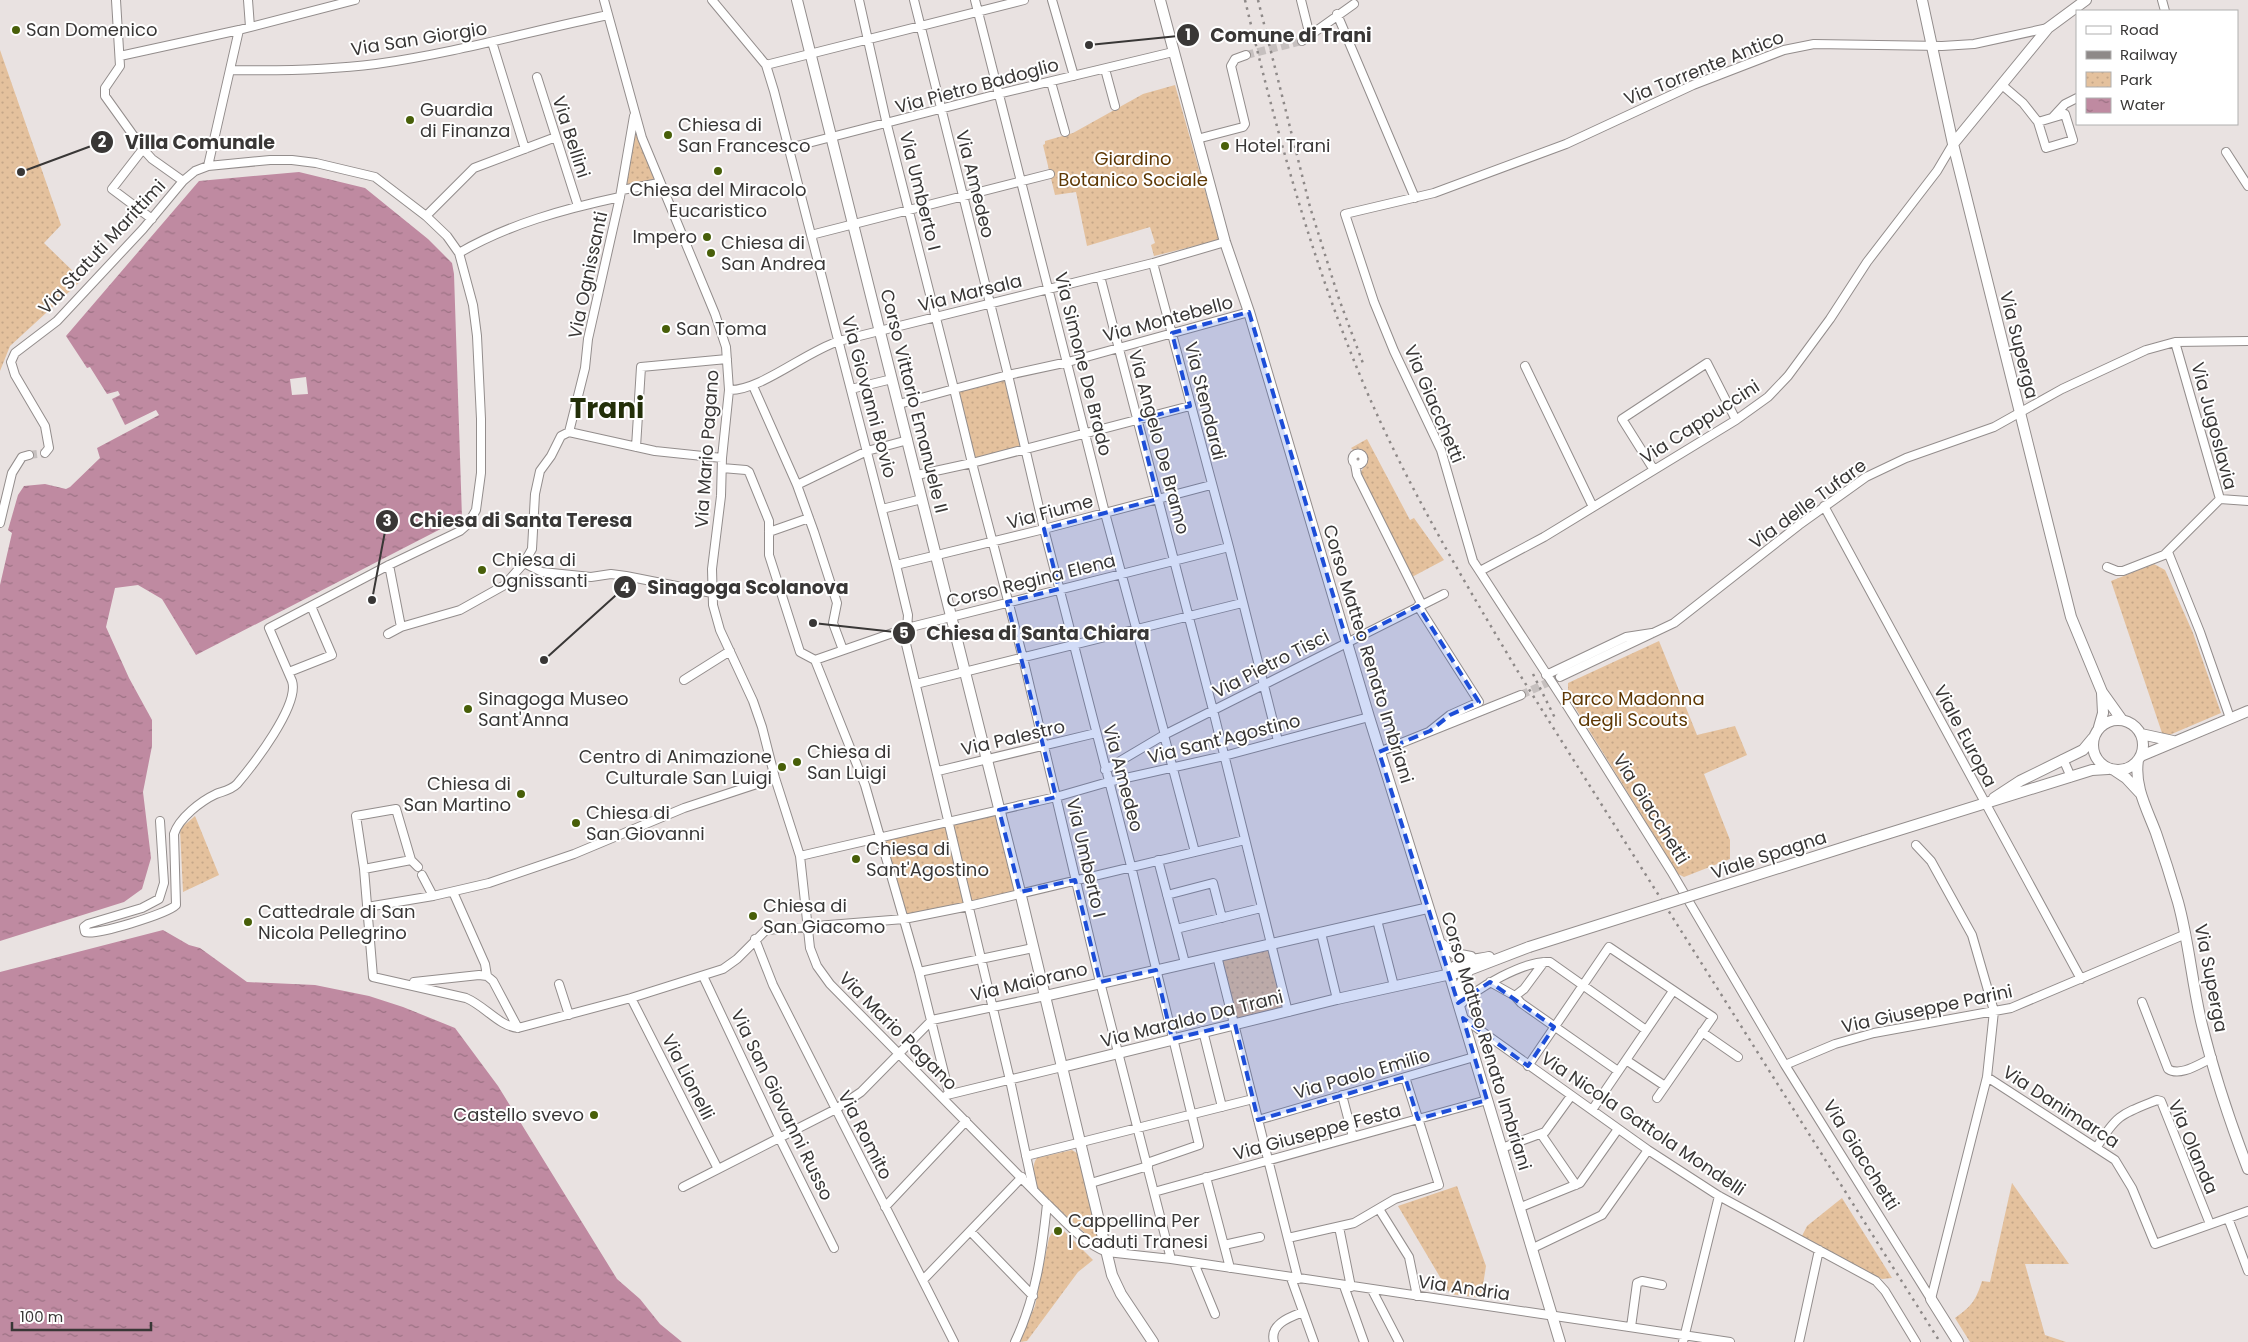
<svg xmlns="http://www.w3.org/2000/svg" width="2248" height="1342" font-family="Poppins,sans-serif">
<style>
.park{fill:url(#park-dots)}
.water{fill:url(#water-ripples)}
.pier{fill:#e9e2e1}
.lines{fill:none;stroke-linecap:round;stroke-linejoin:round}
.street-tunnel{stroke:#c6c0bf;stroke-width:8;stroke-dasharray:8 4;stroke-linecap:butt}
.street-casing{stroke:#938d8c;stroke-width:10}
.secondary-casing{stroke:#938d8c;stroke-width:12}
.street{stroke:#fff;stroke-width:8}
.secondary{stroke:#fff;stroke-width:10}
.rail{stroke:#8e8988;stroke-width:2.5;stroke-dasharray:2.5 5;stroke-linecap:butt}
.secondary-bridge-casing{stroke:#938d8c;stroke-width:12;stroke-linecap:butt}
.secondary-bridge{stroke:#fff;stroke-width:10}
.marked{fill:#1d4ed8;fill-opacity:0.2;stroke:#1d4ed8;stroke-width:4;stroke-dasharray:10 6;stroke-linejoin:round}
.poi-dot{fill:#485f09;stroke:#fff;stroke-width:2}
.labels{text-anchor:middle;stroke-width:4;stroke-linejoin:round;paint-order:stroke}
.poi-label{font-size:18px;fill:#393736;stroke:#fff;text-anchor:start}
.street-label{font-size:18px;fill:#393736;stroke:#fff}
.park-label{font-size:18px;fill:#5e3804;stroke:#fff}
.town-label{font-size:28px;font-weight:bold;fill:#232f09;stroke:#fff}
.leader{fill:none;stroke:#393736;stroke-width:2}
.callout-dot{fill:#393736;stroke:#fff;stroke-width:2}
.mark-label{font-size:15px;text-anchor:middle;font-weight:bold;fill:#fff}
.callout-label{font-size:19px;text-anchor:middle;font-weight:bold;fill:#393736;stroke:#fff;stroke-width:4;stroke-linejoin:round;paint-order:stroke}
</style>
<defs>
<pattern id="park-dots" width="8" height="8" patternUnits="userSpaceOnUse" patternTransform="scale(1.25)"><rect width="8" height="8" fill="#e4c19d"/><path d="M2 2h.1M6 6h.1" fill="none" stroke="#c4a688" stroke-width="1.8" stroke-linecap="round"/></pattern>
<pattern id="water-ripples" width="26" height="14" patternUnits="userSpaceOnUse" patternTransform="scale(1.25)"><rect width="26" height="14" fill="#bf8aa1"/><path d="M2 4q2-2 4 0t4 0M15 11q2-2 4 0t4 0" fill="none" stroke="#9c7284"/></pattern>
</defs>
<rect width="100%" height="100%" fill="#e9e2e1"/>
<path class="park" d="M0 50 61 225 44 243 82 280 10 346 0 371Z
M1175 85 1219 240 1154 256 1151 245 1155 243 1150 227 1087 246 1076 192 1055 195 1043 145 1045 144V141L1073 133 1143 94Z
M635 120 657 182 624 187Z
M1006 378 1023 447 973 460 956 391Z
M1367 439 1410 520 1414 518 1444 560 1412 577 1360 473 1368 461 1367 454 1361 449 1353 450 1351 448Z
M2154 564 2165 570 2193 633 2221 713 2167 736H2163L2111 581Z
M1659 641 1697 735 1735 726 1747 755 1704 774 1730 840V859L1684 877 1678 874 1568 696V683Z
M997 813 1017 890 971 902 952 823Z
M195 816 219 875 183 892 180 829Z
M946 825 964 903 907 915 885 839Z
M1269 947 1284 1010 1237 1022 1221 958Z
M1072 1150 1080 1155 1100 1238 1096 1243 1041 1193C1035 1185 1030 1166 1037 1158Z
M2012 1183 2069 1264H2025L2045 1335 2066 1342H1970L1955 1318C1972 1306 1976 1300 1982 1281L1990 1282Z
M1457 1186 1486 1266 1481 1298 1450 1294 1398 1206Z
M1842 1198 1892 1278 1882 1279 1802 1236 1807 1226Z
M1063 1230 1093 1260 1078 1272 1027 1341 1019 1342 1035 1306 1049 1238 1053 1231 1057 1236Z"/>
<path class="water" d="M299 172 365 188 428 239 452 263 454 274 462 518 196 655 162 599 138 585 115 588 106 627 129 678 152 720V746L143 792 151 858 142 889 124 902 0 941V585L12 533 8 530 18 495 24 486 45 484 66 489 70 487 100 458 97 448 159 415 156 410 125 425 112 399 120 395 118 391 107 394 90 367 87 368 66 336 199 181Z
M163 930 189 945 200 948 247 982 315 985 369 996 403 1007 455 1028 498 1086 617 1279 640 1299 660 1324 682 1342H0V972Z"/>
<path class="pier" d="M306 377 308 394 292 395 290 379Z"/>
<g class="lines">
<path class="street-tunnel" d="M1246 55 1302 41
M29 455 45 453
M1521 695 1560 677"/>
<g class="street-casing">
<path id="street" d="M116 0 120 66 105 88V96L143 149 152 159 183 181
M248 0 250 27
M604 0 642 138 715 314 726 347 729 390 722 458 721 496 712 569 713 605 720 630 753 701 762 727 775 778 800 856 810 948 817 966 830 984 1047 1204C1065 1221 1083 1243 1107 1252L1171 1259 1730 1342
M712 0 766 65 774 91 896 565 908 615 906 644 1010 1080 1033 1188
M859 0 887 125 954 389 899 404
M914 0 1008 375 1068 362 1249 312
M975 0 1105 513 1165 735
M1052 0 1074 76
M1301 0 1310 36
M2162 0 2165 11
M1337 14 1415 198
M1302 41 1354 4
M492 42 525 149
M120 56 239 30 355 0
M766 65 1024 0
M1105 69 1115 106
M231 70C280 71 328 70 376 64 455 53 531 31 608 15
M537 77 578 206
M1051 82 1065 132
M2002 85 2023 103 2038 122
M2065 114 2073 140 2046 148 2038 122Z
M2053 117 2065 104 2077 98
M1197 139 1243 127 1245 124 1231 66 1235 59 1246 55
M789 148 998 94 1173 52
M143 149 112 189 152 219
M2226 152 2248 186
M208 166 239 30
M622 190 659 183
M426 216 474 168 556 137
M811 235 1050 174
M459 253C509 224 564 209 620 197
M1153 263 1229 547 1278 741
M1100 276 1213 710 1288 1012
M1525 366 1593 507
M753 386 797 485 814 532 837 603 833 623 843 650
M851 389 892 379
M729 390C760 391 805 352 839 341L1153 263 1225 242
M569 432 585 368 588 339 620 197 634 116
M569 432 655 451 722 458
M636 447 641 367 727 359
M45 453 49 448 45 426 15 375 11 362 15 353 57 321 143 229 183 181 195 171 208 166 270 160H292L316 163 375 177 426 216 447 236 459 253 473 305 477 336 481 419V473L476 510 468 524 460 531 389 565 269 628 292 681C300 705 253 765 237 784 231 790 224 791 216 794 201 801 179 818 174 834L176 905C167 914 95 936 85 932L84 927 88 924 142 908 159 899 164 883 160 821
M1352.5 459a5.5 5.5 0 1 1 11 0a5.5 5.5 0 1 1-11 0Z
M1355 464 1357 475 1422 605
M722 468 746 470 749 472 769 521V555L800 652 815 660
M1654 470 1622 419 1707 363 1736 420
M917 475 972 463 1023 658 1100 982 1171 1259
M797 485 867 451 908 440
M2220 499 2248 501
M1824 506 2081 979
M882 509 922 499
M0 523 12 473 22 457 29 455
M769 532 809 518
M2168 552 2200 632 2230 718
M524 563 542 572 591 577 611 574 626 576 712 593
M389 565 401 627
M896 565 1044 529 1211 485
M2107 567 2117 571H2123L2164 555 2220 499 2175 342
M1480 571 1544 537 1736 420 1768 397 1788 376 1830 319 1867 262 1937 171 1953 144
M508 581 524 563 532 549 535 494 540 471 551 456 561 436 569 432
M1418 606 1479 702 1450 715 1430 731
M388 634 401 627 460 610 503 586
M815 660 865 785 919 972 949 1093
M815 660 907 628 1229 547
M289 672 332 655 311 606
M1546 675 1626 637 1652 633
M1560 677 1674 623 1799 525 1866 477 1906 458 1994 427 2062 389 2146 350 2175 342 2248 341
M684 680 730 651
M916 684 1242 603
M1164 735 1195 852
M1379 752 1521 695
M2063 759 2071 777
M1105 770 1164 735 1444 594
M938 771 1096 733
M1916 845 1931 861 1972 935 1994 1011 1987 1077 1931 1299
M800 856 1056 797 1108 782 1224 756 1369 717
M411 860 364 869 356 816 396 809 411 860 418 867
M1158 860 1185 963
M364 869 373 977 466 998C485 1006 499 1026 518 1028L631 998 723 969 737 959 766 930 904 919 969 906 1245 840
M422 875 433 896
M453 892 485 964 487 976
M1167 895 1213 883 1222 918
M367 907 433 896 489 883 574 854 684 808 775 778
M1377 920 1394 986
M1176 929 1261 908
M1321 933 1337 999
M755 939 773 985 954 1342
M1217 956 1298 1279
M919 972 1033 948
M703 976 779 1137 834 1248
M414 982 479 975 487 976 493 981 518 1028
M1490 982 1515 996 1524 989 1544 962
M559 984 569 1015
M1515 996 1521 1003 1618 1071
M631 998 718 1169
M2142 1002 2168 1069C2180 1077 2199 1064 2212 1058
M1459 1006C1476 988 1525 960 1550 962L1646 1030
M1463 1018 1648 1150 1719 1196 1876 1281 1885 1291 1916 1342
M1203 1031 1222 1107
M1702 1032 1738 1057
M1626 1060 1665 1086
M1785 1065 1835 1044 1874 1033 2011 1008 2186 934
M1528 1066 1609 947 1713 1017 1657 1098
M1987 1077 2115 1160 2132 1188 2155 1244 2248 1211
M947 1095 1062 1067
M1342 1095 1353 1137
M1592 1110 1673 991
M1258 1120 1474 1057
M1541 1134 1576 1185
M2097 1147C2117 1114 2122 1114 2157 1100L2161 1101 2210 1224
M1502 1148 1545 1132 1571 1096
M1026 1156 1253 1099
M1147 1163 1199 1145 1131 866 1044 529 1008 375 954 389 972 463C1044 444 1117 425 1190 406
M1206 1177 1230 1268
M1091 1183 1148 1166
M683 1187 836 1109 861 1092 932 1020 1045 996
M1154 1192 1487 1100
M885 1207 966 1121
M1521 1207 1580 1183 1618 1129
M1379 1209 1409 1257 1417 1296
M2228 1218 2248 1271
M1339 1227 1351 1287
M970 1231 1033 1296
M1288 1238 1354 1223 1395 1199 1439 1185 1405 1077
M1224 1245 1260 1237
M1533 1248 1602 1215 1648 1150
M1194 1263 1215 1314
M1291 1278 1314 1342
M923 1280 1022 1177
M1344 1286 1364 1342
M1372 1290 1399 1342
M1931 1299 1785 1065 1671 871 1566 704 1473 561 1441 450 1394 351 1374 302 1345 214 1434 193 1566 144 1693 85 1784 50 1814 44 1942 46 1974 44 2048 28
M1631 1327 1637 1283 1642 1281 1662 1285
M1015 1342C1036 1298 1042 1252 1047 1204
M1274 1342C1269 1324 1290 1317 1303 1312
M1683 1342 1719 1196
M1799 1342 1819 1250"/>
</g>
<g class="secondary-casing">
<path id="secondary" d="M797 0 1020 892 1112 1275 1121 1294 1153 1342
M1160 0 1225 242 1249 312 1369 717 1449 973 1560 1342
M1922 0 1953 144 2071 617 2102 692 2122 720
M1953 144 2048 28 2086 0
M2093 745a25 25 0 1 1 50 0a25 25 0 1 1-50 0Z
M2099 727 2103 713 2102 693
M2141 734 2173 741
M2141 756 2248 711
M2138 760C2134 787 2147 809 2156 833 2164 856 2171 878 2178 902 2189 942 2192 984 2202 1025 2214 1074 2230 1122 2248 1169
M2114 770 2126 778 2140 793
M1994 798 2020 781 2083 750 2093 738
M1864 841 2092 770 2108 769
M1440 943 1455 954 1471 957
M1449 973C1457 959 1475 960 1489 957
M1045 996 1428 908
M1460 1000 1461 984 1469 970
M1062 1067 1337 999 1469 970 1529 947
M1931 1299 1958 1342"/>
</g>
<use href="#street" class="street"/>
<use href="#secondary" class="secondary"/>
<path class="rail" d="M1245 0C1277 134 1313 266 1367 392 1410 491 1465 583 1520 675L1940 1342
M1258 0 1310 207 1339 299 1364 366
M1533 674 1555 718"/>
<g class="secondary-bridge-casing">
<path id="secondary-bridge" d="M1529 947 1864 841"/>
</g>
<use href="#secondary-bridge" class="secondary-bridge"/>
</g>
<path class="marked" d="M1249 312 1347 642 1418 606 1479 702 1450 715 1430 731 1379 752 1458 1003 1490 982 1554 1027 1528 1066 1463 1018 1487 1100 1418 1119 1405 1077 1258 1120 1235 1024 1172 1039 1156 970 1100 982 1075 880 1020 892 999 810 1056 797 1007 602 1059 589 1044 529 1158 499 1138 420 1190 406 1172 333Z"/>
<g class="poi-dot">
<circle cx="16" cy="30" r="5"/>
<circle cx="410" cy="120" r="5"/>
<circle cx="668" cy="135" r="5"/>
<circle cx="1225" cy="146" r="5"/>
<circle cx="718" cy="171" r="5"/>
<circle cx="707" cy="237" r="5"/>
<circle cx="711" cy="253" r="5"/>
<circle cx="666" cy="329" r="5"/>
<circle cx="482" cy="570" r="5"/>
<circle cx="468" cy="709" r="5"/>
<circle cx="797" cy="762" r="5"/>
<circle cx="782" cy="767" r="5"/>
<circle cx="521" cy="794" r="5"/>
<circle cx="576" cy="823" r="5"/>
<circle cx="856" cy="859" r="5"/>
<circle cx="753" cy="916" r="5"/>
<circle cx="248" cy="922" r="5"/>
<circle cx="594" cy="1115" r="5"/>
<circle cx="1058" cy="1231" r="5"/>
</g>
<g class="labels">
<g class="poi-label">
<text x="26" y="36">San Domenico</text>
<text x="420" y="116">Guardia<tspan x="420" dy="21">di Finanza</tspan></text>
<text x="678" y="131">Chiesa di<tspan x="678" dy="21">San Francesco</tspan></text>
<text x="1235" y="152">Hotel Trani</text>
<text x="718" y="196" text-anchor="middle">Chiesa del Miracolo<tspan x="718" dy="21">Eucaristico</tspan></text>
<text x="697" y="243" text-anchor="end">Impero</text>
<text x="721" y="249">Chiesa di<tspan x="721" dy="21">San Andrea</tspan></text>
<text x="676" y="335">San Toma</text>
<text x="492" y="566">Chiesa di<tspan x="492" dy="21">Ognissanti</tspan></text>
<text x="478" y="705">Sinagoga Museo<tspan x="478" dy="21">Sant'Anna</tspan></text>
<text x="807" y="758">Chiesa di<tspan x="807" dy="21">San Luigi</tspan></text>
<text x="772" y="763" text-anchor="end">Centro di Animazione<tspan x="772" dy="21">Culturale San Luigi</tspan></text>
<text x="511" y="790" text-anchor="end">Chiesa di<tspan x="511" dy="21">San Martino</tspan></text>
<text x="586" y="819">Chiesa di<tspan x="586" dy="21">San Giovanni</tspan></text>
<text x="866" y="855">Chiesa di<tspan x="866" dy="21">Sant'Agostino</tspan></text>
<text x="763" y="912">Chiesa di<tspan x="763" dy="21">San Giacomo</tspan></text>
<text x="258" y="918">Cattedrale di San<tspan x="258" dy="21">Nicola Pellegrino</tspan></text>
<text x="584" y="1121" text-anchor="end">Castello svevo</text>
<text x="1068" y="1227">Cappellina Per<tspan x="1068" dy="21">I Caduti Tranesi</tspan></text>
</g>
<g class="street-label">
<text transform="translate(419 39) rotate(-9)" y="6">Via San Giorgio</text>
<text transform="translate(1704 68) rotate(-22)" y="6">Via Torrente Antico</text>
<text transform="translate(977 86) rotate(-15)" y="6">Via Pietro Badoglio</text>
<text transform="translate(571 137) rotate(72)" y="6">Via Bellini</text>
<text transform="translate(975 184) rotate(76)" y="6">Via Amedeo</text>
<text transform="translate(920 191) rotate(76)" y="6">Via Umberto I</text>
<text transform="translate(102 247) rotate(-47)" y="6">Via Statuti Marittimi</text>
<text transform="translate(588 275) rotate(-78)" y="6">Via Ognissanti</text>
<text transform="translate(970 293) rotate(-14)" y="6">Via Marsala</text>
<text transform="translate(1168 319) rotate(-15)" y="6">Via Montebello</text>
<text transform="translate(2019 345) rotate(76)" y="6">Via Superga</text>
<text transform="translate(1083 364) rotate(76)" y="6">Via Simone De Brado</text>
<text transform="translate(869 397) rotate(75)" y="6">Via Giovanni Bovio</text>
<text transform="translate(914 401) rotate(76)" y="6">Corso Vittorio Emanuele II</text>
<text transform="translate(1205 401) rotate(76)" y="6">Via Stendardi</text>
<text transform="translate(1434 404) rotate(67)" y="6">Via Giacchetti</text>
<text transform="translate(1700 422) rotate(-33)" y="6">Via Cappuccini</text>
<text transform="translate(2214 426) rotate(75)" y="6">Via Jugoslavia</text>
<text transform="translate(1159 442) rotate(75)" y="6">Via Angelo De Bramo</text>
<text transform="translate(707 449) rotate(-86)" y="6">Via Mario Pagano</text>
<text transform="translate(1808 504) rotate(-36)" y="6">Via delle Tufare</text>
<text transform="translate(1050 512) rotate(-15)" y="6">Via Fiume</text>
<text transform="translate(1031 581) rotate(-14)" y="6">Corso Regina Elena</text>
<text transform="translate(1368 654) rotate(73)" y="6">Corso Matteo Renato Imbriani</text>
<text transform="translate(1271 664) rotate(-27)" y="6">Via Pietro Tisci</text>
<text transform="translate(1965 736) rotate(62)" y="6">Viale Europa</text>
<text transform="translate(1013 738) rotate(-13)" y="6">Via Palestro</text>
<text transform="translate(1224 739) rotate(-14)" y="6">Via Sant'Agostino</text>
<text transform="translate(1123 778) rotate(75)" y="6">Via Amedeo</text>
<text transform="translate(1651 809) rotate(58)" y="6">Via Giacchetti</text>
<text transform="translate(1769 855) rotate(-18)" y="6">Viale Spagna</text>
<text transform="translate(1086 858) rotate(77)" y="6">Via Umberto I</text>
<text transform="translate(2211 978) rotate(79)" y="6">Via Superga</text>
<text transform="translate(1029 982) rotate(-13)" y="6">Via Maiorano</text>
<text transform="translate(1927 1009) rotate(-12)" y="6">Via Giuseppe Parini</text>
<text transform="translate(1192 1019) rotate(-14)" y="6">Via Maraldo Da Trani</text>
<text transform="translate(898 1031) rotate(45)" y="6">Via Mario Pagano</text>
<text transform="translate(1486 1041) rotate(73)" y="6">Corso Matteo Renato Imbriani</text>
<text transform="translate(1362 1074) rotate(-16)" y="6">Via Paolo Emilio</text>
<text transform="translate(688 1077) rotate(63)" y="6">Via Lionelli</text>
<text transform="translate(782 1105) rotate(64)" y="6">Via San Giovanni Russo</text>
<text transform="translate(2061 1107) rotate(33)" y="6">Via Danimarca</text>
<text transform="translate(1643 1124) rotate(34)" y="6">Via Nicola Gattola Mondelli</text>
<text transform="translate(1317 1132) rotate(-15)" y="6">Via Giuseppe Festa</text>
<text transform="translate(865 1135) rotate(63)" y="6">Via Romito</text>
<text transform="translate(2193 1147) rotate(67)" y="6">Via Olanda</text>
<text transform="translate(1861 1155) rotate(58)" y="6">Via Giacchetti</text>
<text transform="translate(1464 1288) rotate(8)" y="6">Via Andria</text>
</g>
<g class="park-label">
<text x="1133" y="165">Giardino<tspan x="1133" dy="21">Botanico Sociale</tspan></text>
<text x="1633" y="705">Parco Madonna<tspan x="1633" dy="21">degli Scouts</tspan></text>
</g>
<g class="town-label">
<text x="607" y="418">Trani</text>
</g>
</g>
<path class="leader" d="M1089 45L1188 35M21 172L102 142M372 600L387 521M544 660L625 587M813 623L904 633"/>
<g class="callout-dot">
<circle cx="1089" cy="45" r="5"/>
<circle cx="21" cy="172" r="5"/>
<circle cx="372" cy="600" r="5"/>
<circle cx="544" cy="660" r="5"/>
<circle cx="813" cy="623" r="5"/>
<circle cx="1188" cy="35" r="12"/>
<circle cx="102" cy="142" r="12"/>
<circle cx="387" cy="521" r="12"/>
<circle cx="625" cy="587" r="12"/>
<circle cx="904" cy="633" r="12"/>
</g>
<g class="mark-label">
<text x="1188" y="40">1</text>
<text x="102" y="147">2</text>
<text x="387" y="526">3</text>
<text x="625" y="593">4</text>
<text x="904" y="638">5</text>
</g>
<g class="callout-label">
<text x="1291" y="42">Comune di Trani</text>
<text x="200" y="149">Villa Comunale</text>
<text x="521" y="527">Chiesa di Santa Teresa</text>
<text x="748" y="594">Sinagoga Scolanova</text>
<text x="1038" y="640">Chiesa di Santa Chiara</text>
</g>
<rect x="2076" y="10" width="162" height="115" fill="#ffffff" stroke="#b0afaf"/>
<rect x="2086" y="26" width="25" height="8" fill="#ffffff" stroke="#b0afaf"/>
<text x="2120" y="35" font-size="15" fill="#393736">Road</text>
<rect x="2086" y="51" width="25" height="8" fill="#8e8988" stroke="#b0afaf"/>
<text x="2120" y="60" font-size="15" fill="#393736">Railway</text>
<rect x="2086" y="72" width="25" height="15" fill="url(#park-dots)" stroke="#b0afaf"/>
<text x="2120" y="85" font-size="15" fill="#393736">Park</text>
<rect x="2086" y="98" width="25" height="15" fill="url(#water-ripples)" stroke="#b0afaf"/>
<text x="2120" y="110" font-size="15" fill="#393736">Water</text>
<path d="M12 1322v8h139v-8" fill="none" stroke="#393736" stroke-width="2.5"/>
<text x="20" y="1322" font-size="15" fill="#393736" stroke="#ffffff" stroke-width="4" paint-order="stroke">100 m</text>
</svg>
